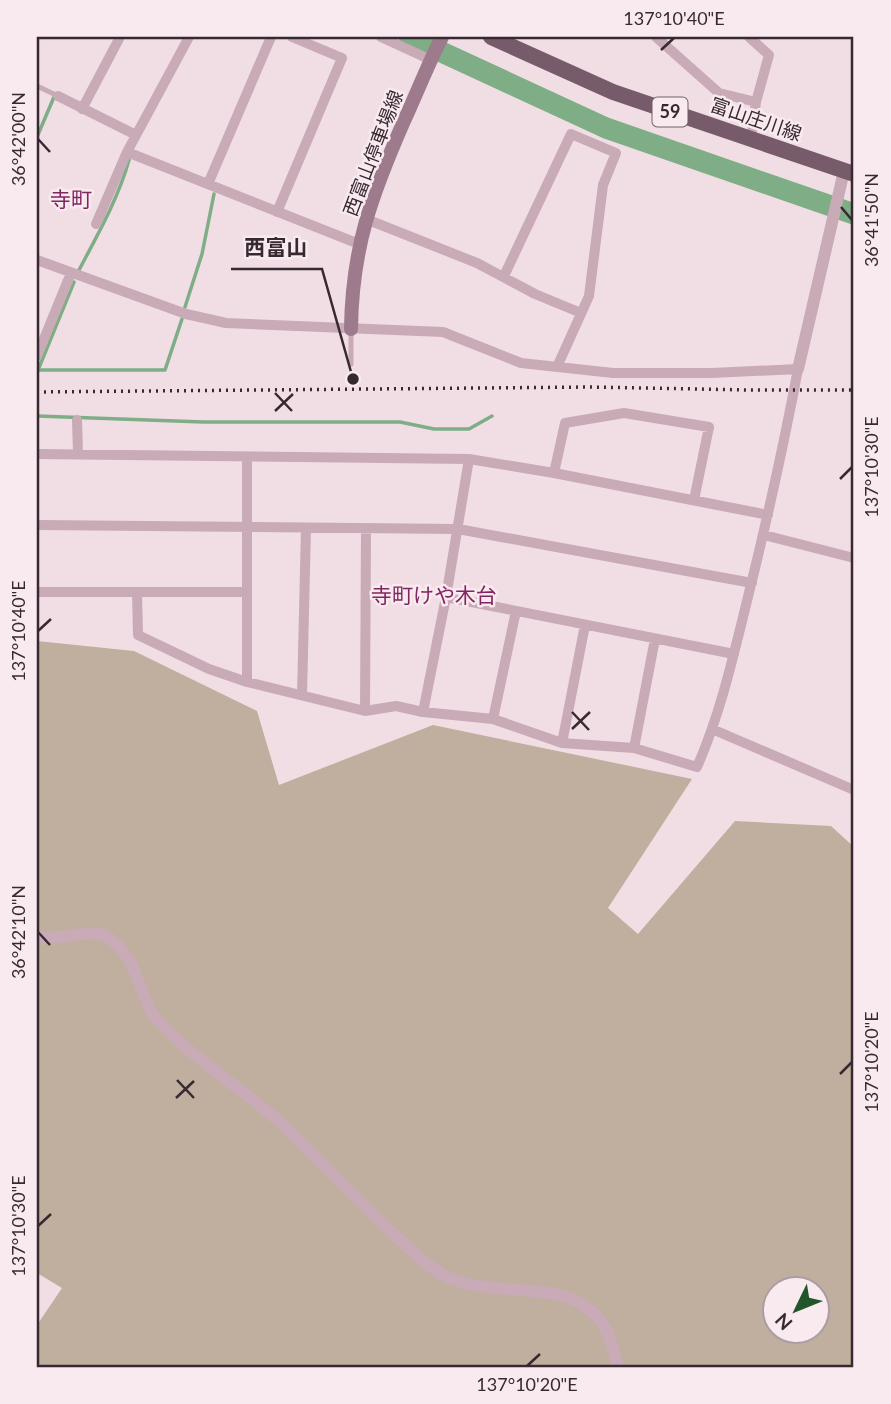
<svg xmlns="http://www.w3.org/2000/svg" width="891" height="1404" font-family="Lato,'Noto Sans JP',sans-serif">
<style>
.green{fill:#c0ae9e;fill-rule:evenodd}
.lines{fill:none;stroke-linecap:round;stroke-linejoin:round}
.stream{stroke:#7ead86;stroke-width:3.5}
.river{stroke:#7ead86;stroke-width:21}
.service{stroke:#c9aab7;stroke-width:5}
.minor{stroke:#c9aab7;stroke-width:10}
.tertiary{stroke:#c9aab7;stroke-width:12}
.secondary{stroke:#9d7b8c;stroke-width:14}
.primary{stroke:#785b6a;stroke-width:16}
.rail{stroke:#372931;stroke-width:3.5;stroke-dasharray:2 5;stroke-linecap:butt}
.ticks{fill:none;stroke:#372931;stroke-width:2.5}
.labels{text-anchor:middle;stroke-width:5;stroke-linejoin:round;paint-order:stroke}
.shield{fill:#f9eaef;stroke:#71636a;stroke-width:2}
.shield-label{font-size:18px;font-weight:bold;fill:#372931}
.street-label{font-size:19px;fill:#372931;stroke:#f9eaef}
.neighbourhood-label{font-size:21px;fill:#822660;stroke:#f9eaef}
.leader{fill:none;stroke:#372931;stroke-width:2.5}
.callout-dot{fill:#372931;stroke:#f9eaef;stroke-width:2.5}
.callout-label{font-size:21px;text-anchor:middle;font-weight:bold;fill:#372931;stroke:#f9eaef;stroke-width:5;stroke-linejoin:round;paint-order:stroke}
.neatline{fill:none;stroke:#372931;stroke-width:2.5}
.ticks-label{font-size:18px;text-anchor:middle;fill:#372931}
</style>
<rect width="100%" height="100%" fill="#f1dee4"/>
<path class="green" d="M37 641 134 651 257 711 279 785 433 725 692 779 608 908 638 934 735 821 831 826 854 847V1367H37V1325L62 1288 37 1273ZM776 1288H818V1330H776Z"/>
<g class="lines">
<path class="stream" d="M37 137 54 97
M79 270C98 234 118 199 129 160
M74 282 38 370H165L182 319
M185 307 202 254 214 194
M37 416 203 422H400L434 429H469L492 416"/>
<path class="river" d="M409 37 606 128 854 214"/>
<path class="service" d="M37 86 58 96
M351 332V364"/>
<path class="minor" d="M381 37 431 60
M656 37 719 93 756 102
M749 37 769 55 756 102 751 140
M58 96 136 135
M82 109 120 37
M127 152 359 244
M208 184 271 37
M277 212 342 58 292 37
M366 219 477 263 535 294 581 313
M96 224 127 152 189 37
M37 260 186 314 226 323 443 332 521 363 613 373H712L798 369C783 449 765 529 745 609 732 662 719 717 697 767L634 748 562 743 493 719 423 712 396 706 365 711 247 682 209 669 138 635 137 593
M504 276 571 134 616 153 603 185 589 296 557 367
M37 356 71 273
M77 420 78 454
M37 454 469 459 554 473 768 515
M247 458V682
M554 473 565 423 624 413 709 427 694 500
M37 525 458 529 752 583
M764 535 854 558
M37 592H246
M446 597 734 654
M302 695 306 528
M365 711 366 529
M423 712 446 597 469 459
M493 719 516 611
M712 729 854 790
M562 743 585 625
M634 748 655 639"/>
<path class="tertiary" d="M798 369 844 171
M37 937C55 941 93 929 104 935 130 949 136 975 146 1000 149 1006 151 1014 156 1019 192 1058 238 1085 278 1121 330 1168 376 1222 431 1267 485 1310 574 1265 607 1332 612 1343 615 1356 618 1367"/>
<path class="secondary" d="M351 329C352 247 372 194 404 121 417 93 428 64 442 37"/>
<path class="primary" d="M491 37 613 92 854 174"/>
<path class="rail" d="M37 392 590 387 750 390H854"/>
</g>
<path class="ticks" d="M661 50 674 38M38 139 50 152M841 207 852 220M275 393 292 411M275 411 293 394M840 479 852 467M38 631 51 619M572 712 589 730M572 729 590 712M38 932 50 945M840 1074 852 1062M177 1080 194 1098M176 1098 194 1081M38 1226 51 1214M527 1366 540 1354"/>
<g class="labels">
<rect class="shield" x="652.5" y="97.5" width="35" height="29" rx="5"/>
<g class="shield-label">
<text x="670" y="118">59</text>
</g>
<g class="street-label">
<text transform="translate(756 119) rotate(19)" y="7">富山庄川線</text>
<text transform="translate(373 153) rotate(-69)" y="7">西富山停車場線</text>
</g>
<g class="neighbourhood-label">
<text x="71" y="207">寺町</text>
<text x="434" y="603">寺町けや木台</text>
</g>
</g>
<path class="leader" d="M353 379L322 269H231"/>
<circle class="callout-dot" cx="353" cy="379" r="7"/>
<g class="callout-label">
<text x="276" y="255">西富山</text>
</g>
<rect width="891" height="1404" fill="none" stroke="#f9eaef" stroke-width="77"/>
<g transform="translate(796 1310) rotate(227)"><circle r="33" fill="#f9eaef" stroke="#ab9da3" stroke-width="2"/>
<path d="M0-5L12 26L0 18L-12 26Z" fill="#21562b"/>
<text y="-10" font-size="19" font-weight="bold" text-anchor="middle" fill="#372931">N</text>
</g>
<rect x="38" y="38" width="814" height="1328" class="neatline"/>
<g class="ticks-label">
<text x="674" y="25">137°10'40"E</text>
<text transform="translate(19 139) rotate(-90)" y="6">36°42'00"N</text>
<text transform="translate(872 220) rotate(-90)" y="6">36°41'50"N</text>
<text transform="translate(872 467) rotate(-90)" y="6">137°10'30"E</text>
<text transform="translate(19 631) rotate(-90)" y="6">137°10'40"E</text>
<text transform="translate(19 932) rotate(-90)" y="6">36°42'10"N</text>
<text transform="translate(872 1062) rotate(-90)" y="6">137°10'20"E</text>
<text transform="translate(19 1226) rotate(-90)" y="6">137°10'30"E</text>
<text x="527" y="1391">137°10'20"E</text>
</g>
</svg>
